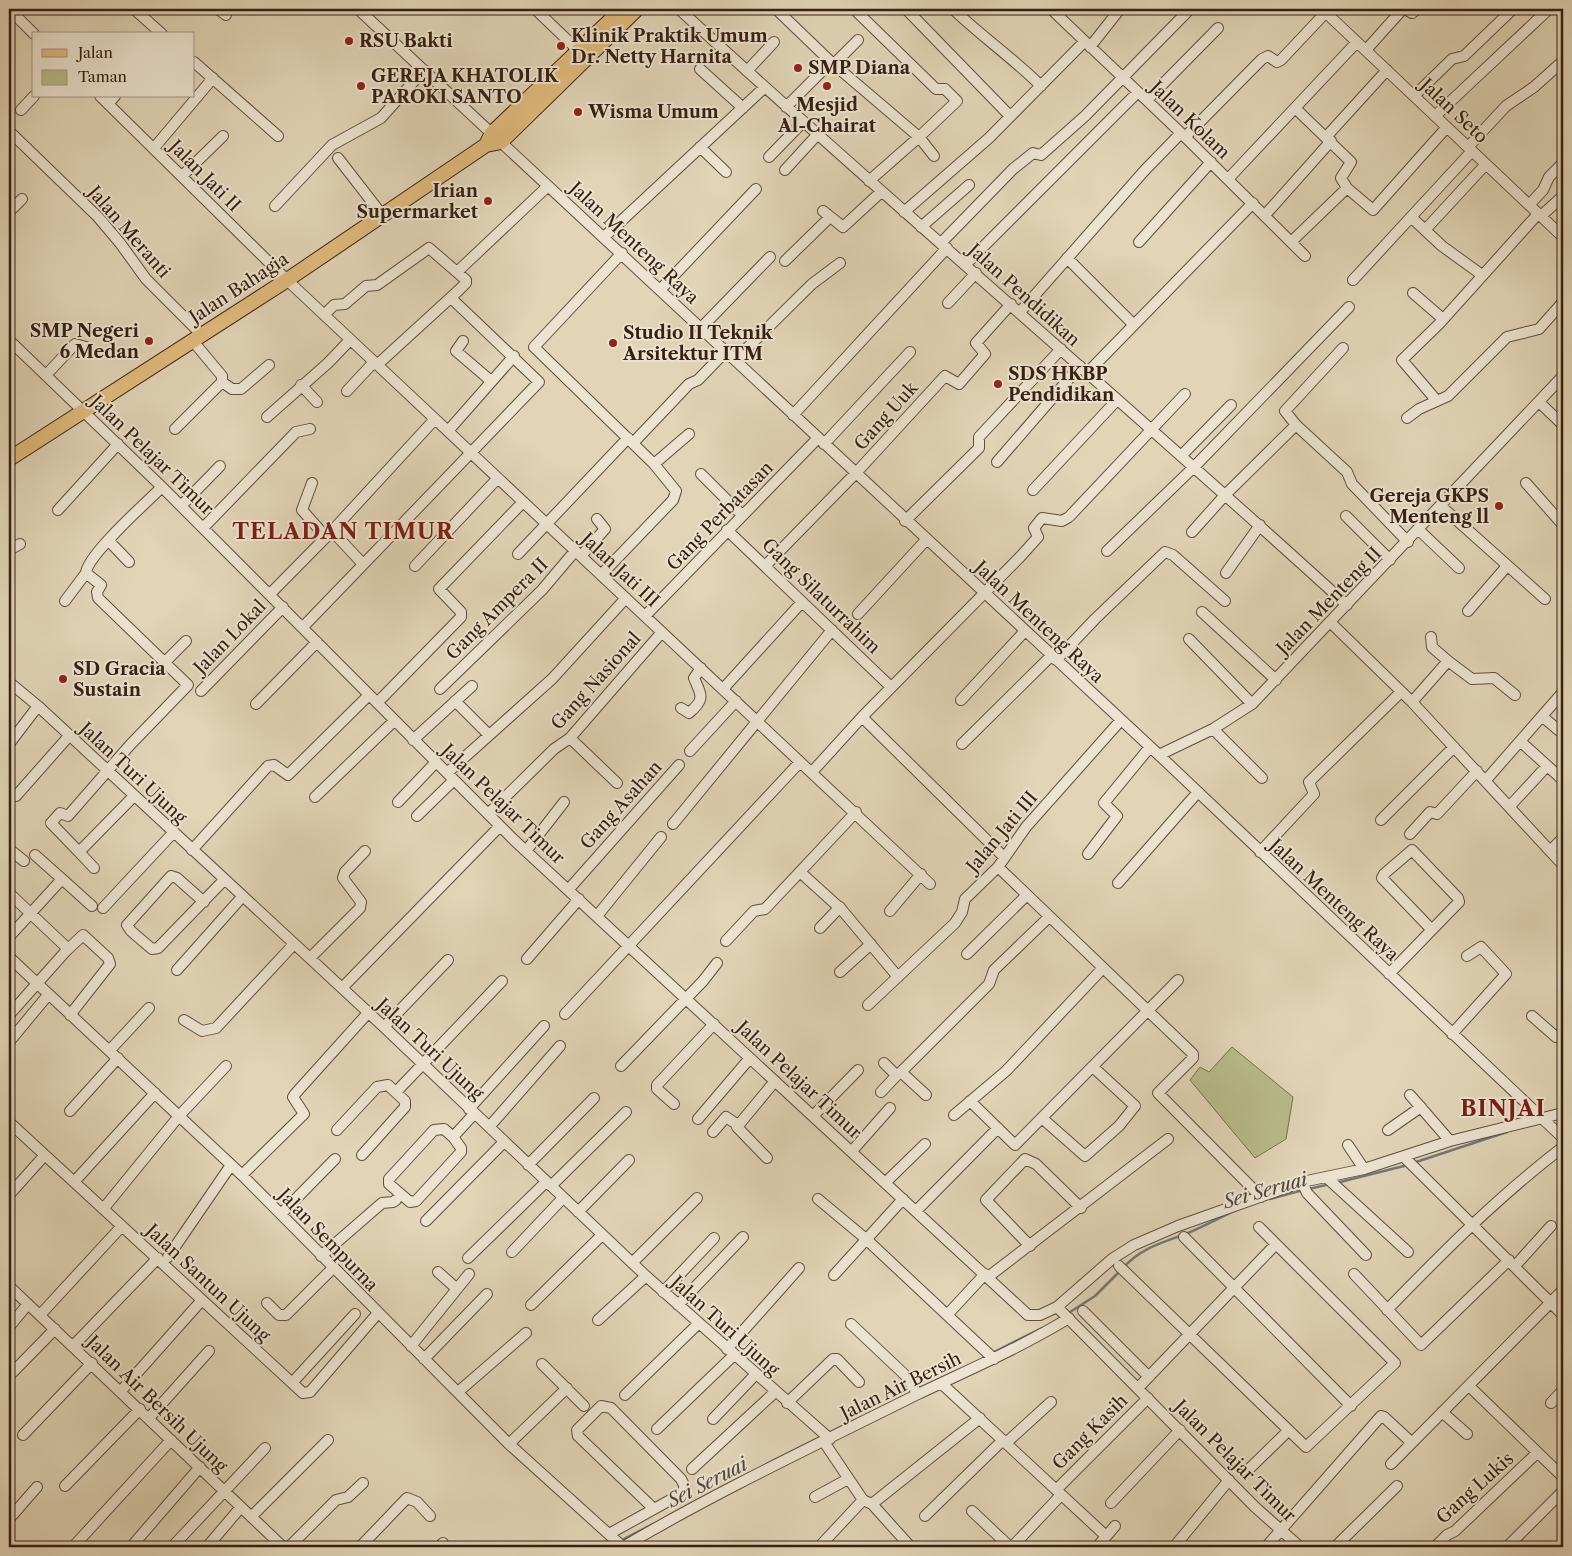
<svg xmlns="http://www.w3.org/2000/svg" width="1572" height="1556" font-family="'Libre Caslon Text',serif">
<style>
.green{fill:#b8bb8b;stroke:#786e4e}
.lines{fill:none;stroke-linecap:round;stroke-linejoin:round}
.stream{stroke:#727977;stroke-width:2.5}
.minor-casing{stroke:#624d3b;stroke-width:12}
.major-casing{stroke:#372012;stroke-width:16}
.minor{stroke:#ece3d0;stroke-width:10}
.major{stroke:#e0ba7c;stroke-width:14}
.poi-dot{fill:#8f2418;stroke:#ece3d0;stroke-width:2}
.labels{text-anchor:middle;stroke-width:4;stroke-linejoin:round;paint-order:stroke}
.poi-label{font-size:18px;font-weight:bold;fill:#372012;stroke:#ece3d0;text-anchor:start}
.street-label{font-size:18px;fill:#372012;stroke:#ece3d0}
.water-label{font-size:19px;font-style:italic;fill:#50453c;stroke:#ece3d0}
.district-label{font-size:22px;font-weight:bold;letter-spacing:1px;fill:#7a1f14;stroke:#ece3d0}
</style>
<rect width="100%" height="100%" fill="#e1d4b7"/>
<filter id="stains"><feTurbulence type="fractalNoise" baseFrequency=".004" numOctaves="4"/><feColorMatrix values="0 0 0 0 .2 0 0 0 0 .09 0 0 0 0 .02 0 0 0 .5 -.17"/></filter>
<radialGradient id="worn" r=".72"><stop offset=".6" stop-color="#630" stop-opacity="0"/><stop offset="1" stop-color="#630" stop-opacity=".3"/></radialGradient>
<path class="green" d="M1232 1047 1293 1097 1286 1139 1255 1158 1190 1080 1200 1067 1209 1072Z"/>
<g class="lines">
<path class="stream" d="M1413 1163 1507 1132
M1336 1183 1408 1165
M1309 1189 1330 1184
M1270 1199 1303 1190
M1124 1267C1142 1247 1165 1242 1188 1233 1204 1226 1219 1218 1234 1211
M1067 1314 1095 1296 1120 1271
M992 1353 1042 1328
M620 1541 653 1524
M608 1547 616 1543"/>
<g class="minor-casing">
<path id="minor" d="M9 9 34 34
M134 9 162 34
M218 9 226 15
M358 9 1159 755 1563 1138
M535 9 583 55
M679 9C899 211 1127 404 1347 605
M776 9 831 62 919 137 869 181
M854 9 936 89H945L957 101 919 137 934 156
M906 9 1010 116
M953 9C981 36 1013 58 1041 86
M1051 9 1181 133 1305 256
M1322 9 1563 237
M1090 47 1120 9
M1366 50 1401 11 1405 9 1412 13 1417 9
M194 62 278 136
M834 64 858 40
M700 69 743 108
M747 71 774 42
M100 96 287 280 930 884
M1414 96 1452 59 1464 56 1513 9
M1147 100 1218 28
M108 104 115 96
M786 107 831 62
M1295 108 1351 162 1341 178 1347 188
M21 110 34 96
M1435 116 1549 9
M9 131 98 217 120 243 146 279 201 334
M1185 137 1262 59 1268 56 1277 62 1281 60 1329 9
M1326 137 1387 70
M700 147 726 172
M1468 147 1506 106 1534 87 1563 61
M154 148 213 78
M769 157 803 122
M338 158 383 216
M785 170 817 135
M182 176 223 136
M1228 179 1357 42
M1529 205 1543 190 1549 177 1563 163
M275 206 332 145 381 118 424 70
M823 211 843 227 881 192
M9 212 22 199
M904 212 989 138 1084 42
M1265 215 1331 141
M1541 216 1563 196
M1411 217 1472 151
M921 227 969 185
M1425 230 1486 164
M604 237 765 87
M1139 242 1211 162
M1291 242 1347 188 1373 210 1447 127
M941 243 1013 169 1033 153 1041 155 1085 116 1190 9
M1067 258 1134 325
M785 261 830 217
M966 264 1138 92
M457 272 548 186
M1353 280 1411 217 1442 246 1482 275
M660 290 756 189
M1413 293 1443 319
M948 303 976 273
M1020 312 1145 170 1181 133
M324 315 334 305 345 304 366 286 377 285 429 248 466 280V283L459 290 377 365
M701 328 770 257
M9 340 162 487 515 841 1028 1315H1040L1057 1307 1112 1259 1134 1245 1178 1226 1302 1182 1364 1169 1450 1141 1563 1113
M463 341 456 351 491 381
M1343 348 1285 411 1296 425 1347 472 1352 484 1408 542
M735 360 812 284 840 263
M1087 373 1253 203
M46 375 75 344 86 347
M222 382 232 389H241L269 365
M301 385 317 402
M347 391 374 362
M1437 401 1402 360 1439 324 1538 214
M1539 402 1563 425
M793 415 947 248
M267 417 328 363 350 340
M1407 418 1419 409 1448 396 1507 337 1539 329 1563 302
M175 429 222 382V376L192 340
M448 431 514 356
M633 443 689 384 698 380 726 351
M824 444 910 352
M1182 455 1231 405
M997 462 1080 366
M654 464 689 434
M701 474 742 515
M312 483 302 510 326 537
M1526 483 1563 525
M1033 490 1117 400
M181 506 220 466
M1442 507 1545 599
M58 510 118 444
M1346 516 1390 560
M905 521 979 448V437L1061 349
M203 528 296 432 310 429
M727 530 891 687
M1419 530 1459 568
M332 531 363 564
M1192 532 1226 494 1296 425
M108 540 129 562
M9 550 20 544
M1107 551 1195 466 1349 307
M518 554 628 438
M581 556 605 529 597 519
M415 566 498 478
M765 566 855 474 945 376 959 384 985 354 976 343 1011 304
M1226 573 1260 525
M601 575 673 500 676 491 654 464 534 347 622 253
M270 594 332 531 435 419
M65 601 86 573
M1468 611 1507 566
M1202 612 1276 680
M858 614 926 540
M645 616 818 438
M1331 623 1412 702 1563 865
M303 627 539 382 451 298
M1431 637 1432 647 1448 661
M1189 639 1252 704
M1056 660 1095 619 1165 552 1173 555 1225 601
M166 661 186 641
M9 682 38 706 384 1027 646 1276 830 1439
M440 689 542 590 575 551
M723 689 802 602
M201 691 283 607
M961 700 1025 631
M455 701 489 735
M1412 702 1448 661 1472 679 1494 678 1515 695
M377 703 461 617V612L439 589 523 502
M256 704 317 642
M681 708 689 713C706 699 701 695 694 678L701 668
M862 717 1004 857
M1543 717 1563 734
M1213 729 1262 778
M570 738 617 783
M413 740 472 686
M1521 742 1563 780
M9 744 38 706
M962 744 1051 656
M690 751 736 701
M1159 755 1213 729 1252 704 1563 376
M812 772 862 717 1020 557 1038 537 1034 528 1042 518 1062 521 1069 517 1185 394
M447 773 552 679 626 598
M1486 780 1563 692
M16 796 69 736
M315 797 394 721
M398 802 436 762
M1510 806 1547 766
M488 814 554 749 570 738 662 632
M417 816 454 780
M1381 820 1454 747
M673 824 832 630
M1410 834 1430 812 1437 814 1477 771
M9 849 24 861
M192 850 268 766 274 765 288 775 369 695
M526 851 564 802
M1550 851 1563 838
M79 852 51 823 60 813 68 816 130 745 188 685 98 598 97 592 101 585 86 573C87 555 147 502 162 487
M1260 852 1314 794 1309 782 1401 692
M1088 854 1117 816 1104 803 1150 747
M35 855 62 879
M998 867 1193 1054V1058L1158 1093 1261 1197
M94 868 79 852 133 797
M800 872 842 910 898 977
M1118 883 1198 792
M569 889 679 765
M9 893 64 945
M204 902 177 878 171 876 127 925 131 931 152 949 158 948 224 880
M103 908 173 833
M890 911 921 874
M597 916 661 837
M820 928 840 907
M9 937 62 879 92 906
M726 941 754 911 765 909 856 812
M967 954 1026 896
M9 957 242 1175 509 1444 623 1547
M310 958 360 908 361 902 343 878 345 872 365 851
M527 959 579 899
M177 970 242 897
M840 972 871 944
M1389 974 1459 902 1458 898 1412 850 1384 874 1382 878 1431 929
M342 988 500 826
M868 1005 955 923 962 912 965 899 998 867 1026 827 1121 720
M565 1014 800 762
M9 1015 66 951 83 935 108 958 110 964 70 1015
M1532 1016 1556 1037 1563 1033
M184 1020 202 1031 216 1028 294 944
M384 1027 448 960
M1452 1034 1506 974 1481 947 1467 956
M9 1042 48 995
M110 1050 149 1008
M884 1063 896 1075 899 1074 989 984 994 970 1048 918
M621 1066 703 981 717 963
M901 1072 926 1095
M397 1091 502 981
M881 1092 897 1075
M1410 1095 1450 1141
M970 1101 1015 1145 1178 980
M674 1104 657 1089V1085L714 1024
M469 1109 544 1026
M70 1111 118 1058
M954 1115 1006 1071 1103 968
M813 1116 858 1070
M698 1119 750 1058
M1043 1119 1085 1156 1119 1126 1135 1106 1093 1067
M9 1122 303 1393 310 1392 378 1313
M489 1127 560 1046
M337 1130 377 1087 388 1085 405 1101V1107L362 1155
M1388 1130 1421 1107
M713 1132 726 1117 738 1125
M453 1137 444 1129 434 1130 389 1179V1184L410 1202 416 1201 461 1152V1148L453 1137 474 1114
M1348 1145 1364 1169
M852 1151 890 1108
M767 1158 737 1127 775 1081
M1405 1158 1563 1315
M528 1165 594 1098
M242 1175 304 1114 293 1097 295 1094 368 1013
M1326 1177 1408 1252
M74 1182 155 1093
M1302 1182 1307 1193 1366 1255
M885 1183 925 1144
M551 1186 626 1112
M9 1195 44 1156
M818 1199 866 1239 994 1359
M104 1208 179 1116 226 1066
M916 1211 998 1128
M578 1212 629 1160
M281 1214 335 1159
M426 1221 504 1142
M1184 1237 1351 1406
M1030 1246 986 1200 1025 1159 1036 1164 1081 1208
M512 1252 563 1198
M321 1256 382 1203 393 1202 396 1200
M168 1257 231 1165
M468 1258 546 1182
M632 1263 697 1198
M1119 1266 1306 1447 1395 1363 1259 1227
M1515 1266 1551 1226
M438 1272 457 1289
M1354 1274 1421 1345 1509 1260
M834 1275 903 1199
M988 1277 1168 1139
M9 1286 283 1547
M663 1292 714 1238
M267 1303 279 1315H286L333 1268
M531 1305 602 1235
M678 1305 743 1237
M1057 1307 1255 1507 1300 1547
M1387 1310C1443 1252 1499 1196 1563 1147
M1083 1311 1149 1377
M40 1315 122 1226
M947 1315 985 1274
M598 1320 646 1276
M851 1324 905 1375 918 1394
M9 1327 28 1304
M73 1346 158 1258
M411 1346 469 1274
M727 1349 799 1268
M424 1359 487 1294
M542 1364 584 1406
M9 1376 55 1329
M292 1383 355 1314
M942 1384 1106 1536
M1469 1386 1563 1477
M1138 1388 1276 1244
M121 1391 202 1300
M458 1392 526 1333
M625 1395 698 1324
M787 1403 833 1359H837L859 1382
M1551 1403 1563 1390
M1442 1412 1467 1434
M149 1418 209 1351
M713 1419 755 1375
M657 1429 734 1355
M23 1435 92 1363
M824 1442 863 1500 872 1504 908 1544
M1006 1443 1051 1402
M509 1444 567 1388
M1391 1464 1563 1290
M692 1469 775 1392
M1247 1471 1288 1431
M65 1486 140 1409
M1056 1490 1148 1398
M815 1497 848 1479
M1111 1503 1180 1430
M872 1504 980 1418
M972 1511 1010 1547
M925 1516 1003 1440
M251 1517 328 1440
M9 1519 37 1487
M609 1534 681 1494 685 1487 681 1479 611 1408 601 1406 577 1430 578 1436 653 1508
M73 1547 171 1440
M131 1547 200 1467
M172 1547 265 1448
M207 1547 241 1507
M289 1547 336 1500 348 1497 363 1483
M360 1547 407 1498 417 1502 430 1516
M439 1547 443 1543
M623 1547C718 1491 818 1444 916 1395 968 1370 1020 1348 1069 1318
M819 1547 863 1500
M1012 1547 1061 1495
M1097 1547 1115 1526
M1174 1547 1229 1480
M1266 1547 1381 1416 1384 1417 1411 1442
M1335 1547 1397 1486
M1435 1547 1447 1535 1455 1531 1537 1453
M1507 1547 1563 1491"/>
</g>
<g class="major-casing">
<path id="major" d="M486 145 492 133 622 9
M9 459 287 280 486 145 501 142 637 9"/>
</g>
<use href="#minor" class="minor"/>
<use href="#major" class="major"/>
</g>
<g class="poi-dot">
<circle cx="349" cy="41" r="5"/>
<circle cx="561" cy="46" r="5"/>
<circle cx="798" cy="68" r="5"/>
<circle cx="361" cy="86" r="5"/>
<circle cx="827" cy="86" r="5"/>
<circle cx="578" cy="112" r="5"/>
<circle cx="488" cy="201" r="5"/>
<circle cx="149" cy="341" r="5"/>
<circle cx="613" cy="343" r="5"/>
<circle cx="998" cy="384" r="5"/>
<circle cx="1499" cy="506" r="5"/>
<circle cx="63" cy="679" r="5"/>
</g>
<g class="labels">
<g class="poi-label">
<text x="571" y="42">Klinik Praktik Umum<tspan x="571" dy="21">Dr. Netty Harnita</tspan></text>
<text x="359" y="47">RSU Bakti</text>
<text x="808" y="74">SMP Diana</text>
<text x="371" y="82">GEREJA KHATOLIK<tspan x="371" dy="21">PAROKI SANTO</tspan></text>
<text x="827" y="111" text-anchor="middle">Mesjid<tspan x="827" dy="21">Al-Chairat</tspan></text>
<text x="588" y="118">Wisma Umum</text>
<text x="478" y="197" text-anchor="end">Irian<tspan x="478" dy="21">Supermarket</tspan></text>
<text x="139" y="337" text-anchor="end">SMP Negeri<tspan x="139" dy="21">6 Medan</tspan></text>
<text x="623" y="339">Studio II Teknik<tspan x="623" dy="21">Arsitektur ITM</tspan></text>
<text x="1008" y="380">SDS HKBP<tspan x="1008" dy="21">Pendidikan</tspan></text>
<text x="1489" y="502" text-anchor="end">Gereja GKPS<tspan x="1489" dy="21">Menteng ll</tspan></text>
<text x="73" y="675">SD Gracia<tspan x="73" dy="21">Sustain</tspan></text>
</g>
<g class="street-label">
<text transform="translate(1454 111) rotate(43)" y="6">Jalan Seto</text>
<text transform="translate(1190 120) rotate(44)" y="6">Jalan Kolam</text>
<text transform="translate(205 176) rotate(45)" y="6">Jalan Jati II</text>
<text transform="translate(129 232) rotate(49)" y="6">Jalan Meranti</text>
<text transform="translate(634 243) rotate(43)" y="6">Jalan Menteng Raya</text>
<text transform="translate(239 288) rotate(-33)" y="6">Jalan Bahagia</text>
<text transform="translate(1024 295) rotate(42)" y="6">Jalan Pendidikan</text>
<text transform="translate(886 416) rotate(-48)" y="6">Gang Uuk</text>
<text transform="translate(152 455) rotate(44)" y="6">Jalan Pelajar Timur</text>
<text transform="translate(720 516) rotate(-46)" y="6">Gang Perbatasan</text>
<text transform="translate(620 570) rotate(43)" y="6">Jalan Jati III</text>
<text transform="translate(821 596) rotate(44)" y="6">Gang Silaturrahim</text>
<text transform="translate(1329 601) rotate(-46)" y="6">Jalan Menteng II</text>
<text transform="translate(497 609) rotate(-45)" y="6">Gang Ampera II</text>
<text transform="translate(1039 622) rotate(43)" y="6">Jalan Menteng Raya</text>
<text transform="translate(230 637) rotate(-46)" y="6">Jalan Lokal</text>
<text transform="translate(596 681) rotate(-48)" y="6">Gang Nasional</text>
<text transform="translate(133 773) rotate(43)" y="6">Jalan Turi Ujung</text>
<text transform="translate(503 804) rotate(44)" y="6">Jalan Pelajar Timur</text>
<text transform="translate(621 805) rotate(-48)" y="6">Gang Asahan</text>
<text transform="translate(1002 832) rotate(-50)" y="6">Jalan Jati III</text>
<text transform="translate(1334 900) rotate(43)" y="6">Jalan Menteng Raya</text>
<text transform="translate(430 1049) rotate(43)" y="6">Jalan Turi Ujung</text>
<text transform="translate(799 1080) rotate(43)" y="6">Jalan Pelajar Timur</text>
<text transform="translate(328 1240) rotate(46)" y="6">Jalan Sempurna</text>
<text transform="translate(208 1283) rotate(43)" y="6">Jalan Santun Ujung</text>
<text transform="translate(725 1326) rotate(42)" y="6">Jalan Turi Ujung</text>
<text transform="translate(901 1386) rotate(-26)" y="6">Jalan Air Bersih</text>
<text transform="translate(157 1404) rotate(44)" y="6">Jalan Air Bersih Ujung</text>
<text transform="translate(1090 1432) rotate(-45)" y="6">Gang Kasih</text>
<text transform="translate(1235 1461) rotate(45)" y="6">Jalan Pelajar Timur</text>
<text transform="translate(1475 1488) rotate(-42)" y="6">Gang Lukis</text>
</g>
<g class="water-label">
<text transform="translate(1265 1190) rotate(-16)" y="7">Sei Seruai</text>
<text transform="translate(707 1482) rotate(-27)" y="7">Sei Seruai</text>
</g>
<g class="district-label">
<text x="343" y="539">TELADAN TIMUR</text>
<text x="1503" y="1116">BINJAI</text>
</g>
</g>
<rect width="1572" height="1556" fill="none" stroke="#e1d4b7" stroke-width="30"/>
<rect x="10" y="10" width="1552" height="1536" fill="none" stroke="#372012" stroke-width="2.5"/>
<rect x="15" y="15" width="1542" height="1526" fill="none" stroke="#372012"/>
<rect x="32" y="32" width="162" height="65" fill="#ece3d0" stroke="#a49584"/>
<rect x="42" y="49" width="25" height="8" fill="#e0ba7c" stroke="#a49584"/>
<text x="78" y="58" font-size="15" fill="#372012">Jalan</text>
<rect x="42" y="70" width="25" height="15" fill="#b8bb8b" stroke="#a49584"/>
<text x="78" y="82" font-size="15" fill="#372012">Taman</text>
<rect width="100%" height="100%" filter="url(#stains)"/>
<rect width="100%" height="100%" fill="url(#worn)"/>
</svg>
